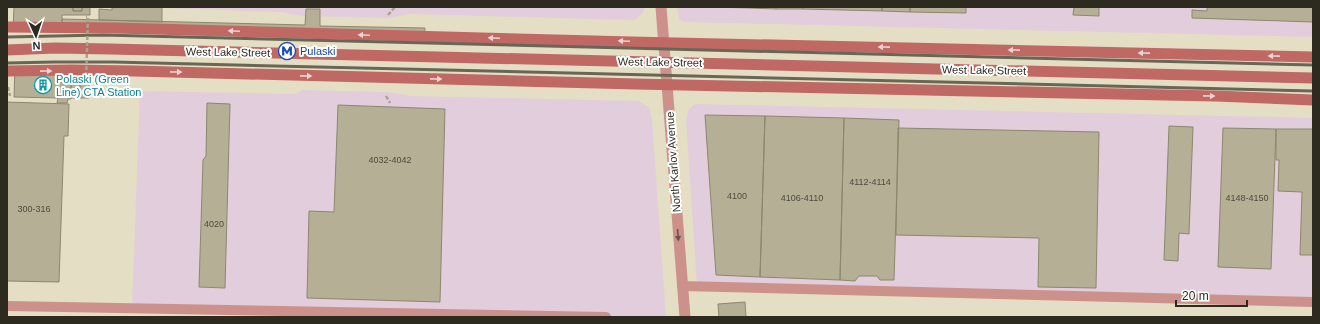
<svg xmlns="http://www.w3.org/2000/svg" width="1320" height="324" font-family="Helvetica,sans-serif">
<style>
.industrial{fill:#e2cddc}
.building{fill:#b4af95;stroke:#8c876e}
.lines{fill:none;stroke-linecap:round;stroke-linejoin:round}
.path{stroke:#a7a38d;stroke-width:2.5;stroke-dasharray:4 2;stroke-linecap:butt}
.service{stroke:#cd918c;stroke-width:10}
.minor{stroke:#cd918c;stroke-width:11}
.secondary{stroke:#c06964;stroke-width:11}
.rail{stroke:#696656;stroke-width:3}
.path-bridge{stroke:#a7a38d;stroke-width:2.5;stroke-dasharray:4 2;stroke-linecap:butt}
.oneway{fill:#ecd2d0}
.oneway2{fill:#6d544b}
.labels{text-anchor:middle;stroke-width:4;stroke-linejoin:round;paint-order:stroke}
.number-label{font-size:9px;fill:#4f4c3d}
.transit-label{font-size:11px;fill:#164399;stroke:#fff;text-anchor:start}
.street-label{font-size:11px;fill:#2d2b20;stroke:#fff}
.culture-label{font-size:11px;fill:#0d838f;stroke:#fff;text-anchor:start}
</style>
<rect width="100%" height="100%" fill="#e4dfc4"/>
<path class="industrial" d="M136 7H645L643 13 635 20 409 14 388 18 302 16 278 12Z
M677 7H1313V37L684 22 679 19Z
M302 90 387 92 412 96 638 101 649 107 652 119 666 317H620L132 305 140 91 296 94Z
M700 104 1313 118V302L697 286 686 120 688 111 693 105Z"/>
<path class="building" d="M14 7H73V11H82V7H90V15H62V30L13 29Z
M73 7H82V11H73Z
M112 7H162V22L99 20V9L112 10Z
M709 7H750V8Z
M750 7H776V9L750 8Z
M776 7H803V9H776Z
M803 7H882V11L803 9Z
M882 7H910V12L882 11Z
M910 7H966V13L910 12Z
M1074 7H1099V16L1073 15Z
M1207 7H1313V22L1192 18V10L1207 11Z
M306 9H320V26L425 28 424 39 62 30V19L305 25Z
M61 67V82L71 83V93H80V83H89V98H71V99H68L67 103H57L58 98 14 97 15 68Z
M71 83H80V93H71Z
M7 102 69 104 68 136H64L59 282 7 281Z
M207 103 230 104 225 288 199 287 203 160 206 156Z
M338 105 445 109 440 302 307 298 309 211 334 212Z
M705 115 765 116 760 277 716 275Z
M765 116 844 118 840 280 760 277Z
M844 118 899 120 894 280H880L877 276H859L855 281 840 280Z
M1169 126 1193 127 1189 234 1179 233 1178 261 1164 260Z
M898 128 1099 132 1096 288 1038 287 1039 238 896 235Z
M1223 128 1276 129 1271 269 1218 267Z
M1276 129H1313V255H1300L1302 192 1278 191 1279 160H1276Z
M745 302 746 317H719L718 304Z"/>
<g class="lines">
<path class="path" d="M388 15 395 7
M8 87 10 96
M386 96 390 103
M62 97 71 88"/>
<path class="service" d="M682 286 1313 302
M7 306 606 317"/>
<path class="minor" d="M661 7 685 317"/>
<path class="secondary" d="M7 27 115 28 632 42 1313 57
M7 50 55 48 110 49 1313 78
M7 71 71 70 135 71 636 84 1215 96 1313 100"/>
<path class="rail" d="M7 37 102 35 1313 65
M7 63 55 62H113L1313 91"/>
<path class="path-bridge" d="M84 80H86L88 17H86"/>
</g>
<defs><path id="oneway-solid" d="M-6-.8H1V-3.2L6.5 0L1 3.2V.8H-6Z"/></defs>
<g class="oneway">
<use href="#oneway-solid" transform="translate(234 31) rotate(-178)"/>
<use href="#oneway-solid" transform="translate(364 35) rotate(-178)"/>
<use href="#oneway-solid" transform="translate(494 38) rotate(-178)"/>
<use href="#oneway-solid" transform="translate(624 41) rotate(-178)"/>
<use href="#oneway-solid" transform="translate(884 47) rotate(-179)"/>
<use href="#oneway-solid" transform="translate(1014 50) rotate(-179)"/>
<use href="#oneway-solid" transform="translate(1144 53) rotate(-179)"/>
<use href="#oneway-solid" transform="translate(1274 56) rotate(-179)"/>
<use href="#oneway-solid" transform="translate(46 71) rotate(-1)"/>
<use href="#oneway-solid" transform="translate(176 72) rotate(1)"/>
<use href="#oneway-solid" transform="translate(306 76) rotate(1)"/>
<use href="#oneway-solid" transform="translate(436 79) rotate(1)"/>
<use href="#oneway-solid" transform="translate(1209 96) rotate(1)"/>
</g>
<use class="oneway2" href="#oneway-solid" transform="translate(678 235) rotate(86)"/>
<defs>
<g id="metro-ring" transform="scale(0.9)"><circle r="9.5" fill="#fff" stroke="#1a4fb4" stroke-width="1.5"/><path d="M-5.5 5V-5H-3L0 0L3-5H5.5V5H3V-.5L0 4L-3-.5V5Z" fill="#1a4fb4"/></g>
<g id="building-ring" transform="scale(0.9)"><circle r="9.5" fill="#fff" stroke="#0f9aa8" stroke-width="1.5"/><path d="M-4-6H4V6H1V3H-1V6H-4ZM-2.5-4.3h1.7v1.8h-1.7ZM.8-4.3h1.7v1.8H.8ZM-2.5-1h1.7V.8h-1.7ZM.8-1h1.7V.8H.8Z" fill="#0f9aa8"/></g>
</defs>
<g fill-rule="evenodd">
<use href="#metro-ring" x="287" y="51"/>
<use href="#building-ring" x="43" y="85"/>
</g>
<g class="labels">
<g class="number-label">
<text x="390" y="163">4032-4042</text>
<text x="870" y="185">4112-4114</text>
<text x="737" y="199">4100</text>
<text x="802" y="201">4106-4110</text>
<text x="1247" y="201">4148-4150</text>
<text x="34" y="212">300-316</text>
<text x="214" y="227">4020</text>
</g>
<g class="transit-label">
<text x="300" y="55">Pulaski</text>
</g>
<g class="street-label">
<text transform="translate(228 52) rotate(1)" y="4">West Lake Street</text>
<text transform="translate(660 62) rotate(1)" y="4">West Lake Street</text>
<text transform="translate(984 70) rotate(1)" y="4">West Lake Street</text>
<text transform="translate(673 162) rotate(-94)" y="4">North Karlov Avenue</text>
</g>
<g class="culture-label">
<text x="56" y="83">Polaski (Green<tspan x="56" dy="13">Line) CTA Station</tspan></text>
</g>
</g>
<rect width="1320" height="324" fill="none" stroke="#2d2b20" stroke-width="16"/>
<g transform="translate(36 36) rotate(177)" stroke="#ffffff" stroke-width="3" paint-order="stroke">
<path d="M0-3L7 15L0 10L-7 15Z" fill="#2d2b20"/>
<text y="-6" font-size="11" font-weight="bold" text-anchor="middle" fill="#2d2b20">N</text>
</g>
<path d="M1176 300v6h71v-6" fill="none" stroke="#2d2b20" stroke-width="2"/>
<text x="1182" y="300" font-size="12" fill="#2d2b20" stroke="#ffffff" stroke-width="3" paint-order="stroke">20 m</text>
</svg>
